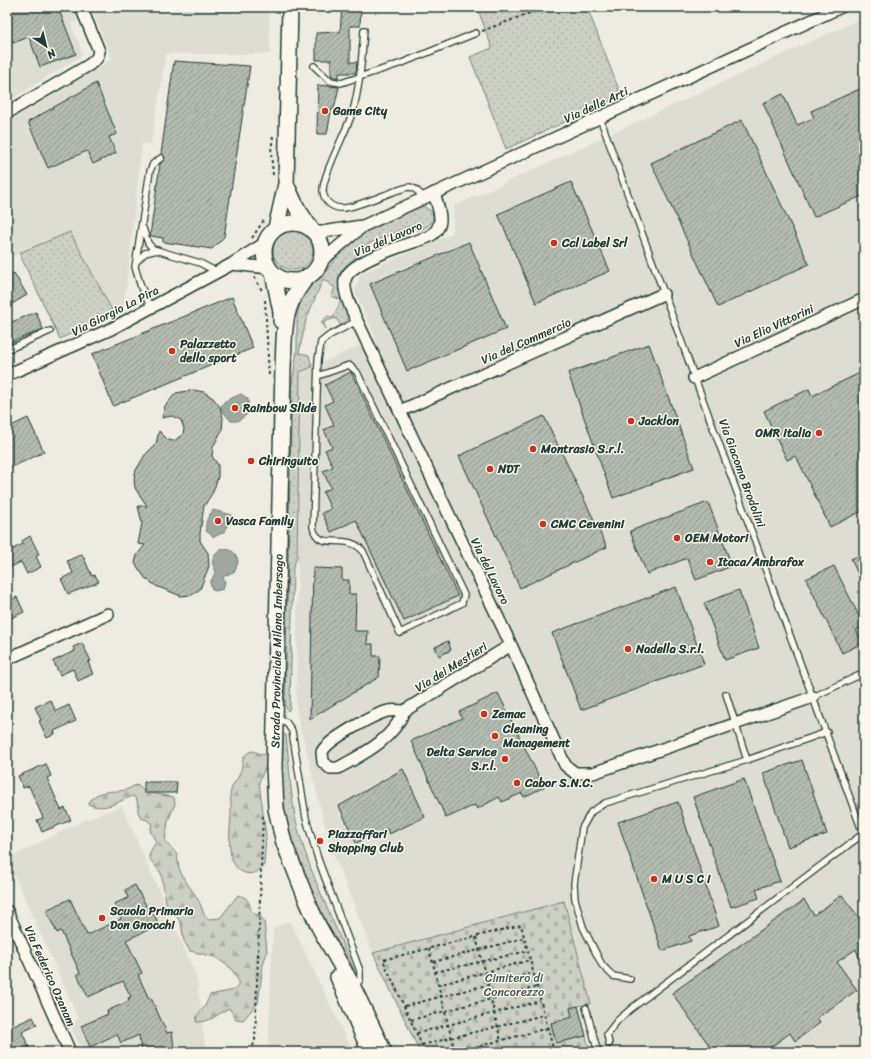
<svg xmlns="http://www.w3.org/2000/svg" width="871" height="1059" font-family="Sriracha,sans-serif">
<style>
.built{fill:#ddddd2}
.grass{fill:url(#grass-dots);stroke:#75867c}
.forest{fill:url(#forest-firs);stroke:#75867c}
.cemetery{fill:url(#cemetery-stones);stroke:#75867c}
.water{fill:#9fa89f;stroke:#6c7d74}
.building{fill:url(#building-hatch);stroke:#1f3d34}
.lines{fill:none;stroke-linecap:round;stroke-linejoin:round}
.lane-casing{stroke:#1f3d34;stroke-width:8}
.street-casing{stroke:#1f3d34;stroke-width:14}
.secondary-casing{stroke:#1f3d34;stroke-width:18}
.path{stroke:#1f3d34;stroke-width:2;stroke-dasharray:3 3;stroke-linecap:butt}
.lane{stroke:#fbf7ec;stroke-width:5.5}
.street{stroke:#fbf7ec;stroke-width:11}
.secondary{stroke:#fbf7ec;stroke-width:15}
.poi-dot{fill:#c8321e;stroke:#fbf7ec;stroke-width:1.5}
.labels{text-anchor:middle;stroke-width:3;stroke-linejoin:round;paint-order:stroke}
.street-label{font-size:12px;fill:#1f3d34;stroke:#fbf7ec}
.poi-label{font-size:12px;font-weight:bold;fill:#1f3d34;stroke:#fbf7ec;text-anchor:start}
.park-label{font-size:12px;fill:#415a51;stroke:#fbf7ec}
</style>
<defs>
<pattern id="grass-dots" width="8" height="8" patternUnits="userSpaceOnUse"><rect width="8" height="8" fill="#cbcfc4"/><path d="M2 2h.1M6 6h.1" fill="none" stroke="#aeb3a9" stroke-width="1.8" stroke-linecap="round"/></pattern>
<pattern id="forest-firs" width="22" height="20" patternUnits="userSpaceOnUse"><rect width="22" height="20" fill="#cbcfc4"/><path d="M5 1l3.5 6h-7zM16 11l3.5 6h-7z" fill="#aeb3a9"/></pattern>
<pattern id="cemetery-stones" width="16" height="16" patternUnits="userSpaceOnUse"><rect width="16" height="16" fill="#cbcfc4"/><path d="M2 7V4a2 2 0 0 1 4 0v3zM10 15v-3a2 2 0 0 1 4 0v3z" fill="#aeb3a9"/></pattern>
<pattern id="building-hatch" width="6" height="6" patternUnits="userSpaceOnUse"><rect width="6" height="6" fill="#b4bbb0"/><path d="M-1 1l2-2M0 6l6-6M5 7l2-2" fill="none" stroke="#929990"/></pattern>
</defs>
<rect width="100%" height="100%" fill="#eeece1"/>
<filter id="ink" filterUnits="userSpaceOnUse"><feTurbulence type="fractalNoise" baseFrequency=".025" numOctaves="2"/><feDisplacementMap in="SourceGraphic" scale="8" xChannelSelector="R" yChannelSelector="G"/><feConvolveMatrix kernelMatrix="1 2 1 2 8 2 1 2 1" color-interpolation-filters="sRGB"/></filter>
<g filter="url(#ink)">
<path class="built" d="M7 7H76L81 20 71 24 83 55 7 102Z
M91 7H269L270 54H166L151 144H142L124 307 113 312 70 232 7 258V122L112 59Z
M864 17V1052H603L564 901 373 953 330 846 296 710 300 372 312 367 315 372 322 369 323 362 376 338 355 292 360 274 452 234 454 206Z
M122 806 197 978 205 1046 170 1052H84L71 1027 78 1018 7 859 86 819Z
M290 921 353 1052H268L273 928Z"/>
<path class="grass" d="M477 7H587L619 90V97L506 149 470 57 492 48Z
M419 207H425L432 212C436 223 427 227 418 231L415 224 357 249 359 256C330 272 337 287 349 312 350 319 345 322 341 326L336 318 324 322 325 329 321 322 328 316 333 318 341 300 331 296 335 288 323 279 306 320 299 353 309 355 312 367 300 372 297 557 293 567 290 708 288 711 285 704 292 384 297 349V313L303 296 310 286 323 276 342 249 361 234Z
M273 250a20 20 0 1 1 40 0a20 20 0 1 1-40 0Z
M70 232 113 312 60 339 19 253Z
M283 734 286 735C290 766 290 798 298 829 311 877 335 924 354 970V974C326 921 293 868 284 808 281 784 283 758 283 734Z"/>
<path class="forest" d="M252 751 265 755 269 759 259 782 266 836 264 865C259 872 253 875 245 873 223 866 231 828 231 811 232 804 229 796 231 790 232 784 238 779 240 773 244 763 240 755 252 751Z
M137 785 145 792 174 797 175 804 168 821 165 841C168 846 175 850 177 855 178 859 178 864 179 868 186 887 199 894 204 915L209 919 220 918 238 895C248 897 249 902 251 911L261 917 264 921 267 952 263 965 258 1003 243 1020 236 1019 229 1008C217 1014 210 1023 196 1022L197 1016 205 1006 210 995 234 990 238 986V980L231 968 215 957 190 951 184 941 181 923 166 902 161 873 149 858 150 852 156 842 150 831 152 824 147 820 141 818 138 812 137 800 133 796C118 801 105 812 88 804 98 788 110 793 125 790 129 789 132 786 137 785Z"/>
<path class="cemetery" d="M564 901 591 1004 578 1006 590 1052H420L373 953Z"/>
<path class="water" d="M241 394 248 399 249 413 238 421H231L223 412 221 406 225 401Z
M213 510 232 515 224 532 214 537 206 531C205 521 207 518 213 510Z
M222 549C231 549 237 552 238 562L235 571 223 577 225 582 223 589 215 591 212 589 210 583 216 571C210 562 212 555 222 549Z"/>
<path class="building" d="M7 7H58L76 54 40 67 29 37 13 43 7 28Z
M342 7H361L360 26H350V62H357L356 73H339V78L331 76V60H316V33L340 32Z
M174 61 250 66 224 237 212 249 163 242V238L150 236 160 164 165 158 161 154Z
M96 83 117 134 109 137 116 153 93 164 87 151 48 168 28 122Z
M318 85 339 87 334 109H332L331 112 327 134H317Z
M864 87V195L814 217 763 103 783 94 797 125 814 118 811 111Z
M742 120 809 264 718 307 651 163Z
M571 182 610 271 536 303 498 214Z
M469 242 506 329 407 371 370 284Z
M14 273 27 295 7 307V277Z
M232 297 253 348 113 406 92 354Z
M36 312 43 329 7 344V324Z
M649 344 694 468 613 498 568 373Z
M864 371V510L830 527 796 456 787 460 764 411 809 389 812 396Z
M351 372 458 596 404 621 356 520 331 532 322 513 331 509 323 492 331 488 323 471 333 467 325 450 332 447 324 430 334 425 325 405 333 401 325 385Z
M193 390 204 392 213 398 220 407 223 418 222 430 213 447 212 456 218 465V477L213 492 204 506 200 533V541L208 553 209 566 200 589 192 595 181 596 156 586 145 578 135 563 137 555 145 545 138 544 142 523 138 506H147L135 488 134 478 136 470 145 455 156 444 159 431 168 440 174 441 183 434 184 429 181 420 172 416 162 418 165 406 176 393Z
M544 416 607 547 520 588 459 456Z
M28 418 44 452 10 468 7 462V428Z
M708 502 732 566 696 580 687 558 647 574 630 531Z
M30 536 39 554 36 556 41 567 27 574 21 562 7 569V552L23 544 22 541Z
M864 553V587L851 559Z
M82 554 92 576 95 575 99 582 68 594 61 579 73 573 67 561Z
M834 566 864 626 856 630 863 643 842 653 806 579Z
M313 568 342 569V580H349V594H356L355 631H368L367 644H373V656H380L379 677 310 719Z
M676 587 704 664 581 710 552 633Z
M739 590 759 648 725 660 704 603Z
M17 597 24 612 7 620V602Z
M448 641 451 650 439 656 435 647Z
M82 643 91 661 88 662 93 674 78 681 73 669 60 675 53 661 75 651 73 647Z
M498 693 544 787 524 797 522 793 502 802 499 797 477 809 475 805 446 818 411 741 462 718 459 712Z
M50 700 56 711 69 705 76 721 54 731 55 734 47 738 39 721 41 720 35 707Z
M802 760 827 834 788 847 763 773Z
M46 764 51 776 47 778 61 810 65 808 71 820 42 832 37 820 43 818 29 786 23 788 18 776Z
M403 769 425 817 389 834 387 829 356 843 339 806Z
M744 779 780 881 756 889 759 898 731 907 693 797Z
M144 782H177L176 793H144Z
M678 802 719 926 689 936 691 941 662 951 618 822Z
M135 885 149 911 152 910 159 925 126 940 142 973 138 975 149 999 151 998 167 1033 172 1032 174 1047 141 1052 139 1035 121 1043 117 1034 90 1047 81 1026 108 1014 107 1011 129 1001 128 998 131 997 123 981 88 997 77 974 80 973 61 931 57 933 46 910 70 899 87 935 121 919 114 904 128 898 125 890Z
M842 895 864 925V967H862L856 949 837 962 857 990 817 1018 820 1023 795 1041 790 1033 764 1052H714L672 993 804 900 814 915Z
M578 1006 586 1036 556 1043 551 1023 572 1017 570 1008Z
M33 1017 37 1025 22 1032 31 1052H7V1029Z"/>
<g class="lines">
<g class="lane-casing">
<path id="lane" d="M364 30C362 57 360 85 353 111 347 130 322 176 323 191 324 202 333 209 344 208 359 207 403 186 410 187 416 188 420 194 424 198
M314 66 330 81 341 83 402 63 476 33
M600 118C686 358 777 597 864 836
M143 228 148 243 153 249 200 263 217 272
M136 262 145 253 157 250
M151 308 141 287 135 267 150 171 153 164 161 158
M7 350 50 331
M318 376 349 365 357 372 464 595 462 603 400 633 363 551C346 531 318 553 313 527L318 360 321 342 330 335 357 321
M726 694 747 760
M813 697 864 673
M276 718 286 722 292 731 306 818 318 859 360 971V980L355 986
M630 979 613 976 602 965 583 927 575 899 574 884 582 828 591 812 605 803 747 760 827 732
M586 1008 598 1052
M609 1044 607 1034 618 1020 632 1008 864 833"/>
</g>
<g class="street-casing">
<path id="street" d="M7 113 89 65 97 58 99 51 81 7
M434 193C439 210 447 227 428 237 410 244 349 260 345 280 343 293 352 310 357 321L511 645 565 765 575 773H593L813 697
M315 233 362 226
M319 263 363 226 841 7
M232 264 269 268
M7 375 111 329 232 264 265 243
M694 378 864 299
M400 411 663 294
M7 659 108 614
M404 711C399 711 394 710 388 711 375 714 327 740 322 752L323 762 330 768H338C363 754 393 740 404 711L511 645
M7 911 70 1052"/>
</g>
<g class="secondary-casing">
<path id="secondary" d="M286 184 297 208 311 229
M264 252a29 29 0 1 1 58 0a29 29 0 1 1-58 0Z
M276 228 286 184 290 7
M273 273 281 312V321
M308 276C281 307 285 329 283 368L274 767 276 809 284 843 308 903 319 927 351 983 384 1052
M338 977 370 1052"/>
</g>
<path class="path" d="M482 31 546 7
M273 175 271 152 273 136
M252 238 264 220
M254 277 263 292
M265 300 269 376
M476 937 501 1041
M429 948 455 1052
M433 962 524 938
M435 972 528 951
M438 985 530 960
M405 1006 533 973
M411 1020 537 987
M417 1033 540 1001
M422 1045 544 1015
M251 1052 255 1040 263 814
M425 1052 383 960 521 925 554 1052
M457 1052 548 1028"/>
<use href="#lane" class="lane"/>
<use href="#street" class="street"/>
<use href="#secondary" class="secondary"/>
</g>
</g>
<g class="poi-dot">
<circle cx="325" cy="111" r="4"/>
<circle cx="554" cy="243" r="4"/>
<circle cx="172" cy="351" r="4"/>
<circle cx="235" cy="408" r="4"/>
<circle cx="631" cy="421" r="4"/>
<circle cx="819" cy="433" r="4"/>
<circle cx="533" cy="449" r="4"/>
<circle cx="251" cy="461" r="4"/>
<circle cx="490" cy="469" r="4"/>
<circle cx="218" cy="521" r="4"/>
<circle cx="543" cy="524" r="4"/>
<circle cx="677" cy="538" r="4"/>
<circle cx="710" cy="562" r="4"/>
<circle cx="628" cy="649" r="4"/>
<circle cx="484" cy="714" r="4"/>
<circle cx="495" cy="736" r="4"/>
<circle cx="505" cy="759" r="4"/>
<circle cx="517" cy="783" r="4"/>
<circle cx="320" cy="841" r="4"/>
<circle cx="654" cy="879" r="4"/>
<circle cx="102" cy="918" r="4"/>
</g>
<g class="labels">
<g class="street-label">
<text transform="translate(596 105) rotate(-25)" y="4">Via delle Arti</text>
<text transform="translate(388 239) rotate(-23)" y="4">Via del Lavoro</text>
<text transform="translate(115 311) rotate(-27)" y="4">Via Giorgio La Pira</text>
<text transform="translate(774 326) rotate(-25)" y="4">Via Elio Vittorini</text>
<text transform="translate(526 341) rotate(-24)" y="4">Via del Commercio</text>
<text transform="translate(742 473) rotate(70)" y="4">Via Giacomo Brodolini</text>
<text transform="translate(490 571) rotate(64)" y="4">Via del Lavoro</text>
<text transform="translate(277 651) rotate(-89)" y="4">Strada Provinciale Milano Imbersago</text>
<text transform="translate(451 667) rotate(-32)" y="4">Via dei Mestieri</text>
<text transform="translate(50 976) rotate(66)" y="4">Via Federico Ozanam</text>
</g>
<g class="poi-label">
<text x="333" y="115">Game City</text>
<text x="562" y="247">Ccl Label Srl</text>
<text x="180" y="348">Palazzetto<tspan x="180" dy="14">dello sport</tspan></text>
<text x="243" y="412">Rainbow Slide</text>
<text x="639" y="425">Jacklon</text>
<text x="811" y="437" text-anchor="end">OMR Italia</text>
<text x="541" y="453">Montrasio S.r.l.</text>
<text x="259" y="465">Chiringuito</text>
<text x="498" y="473">NDT</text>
<text x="226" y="525">Vasca Family</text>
<text x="551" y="528">CMC Cevenini</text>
<text x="685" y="542">OEM Motori</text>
<text x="718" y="566">Itaca/Ambrafox</text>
<text x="636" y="653">Nadella S.r.l.</text>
<text x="492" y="718">Zemac</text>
<text x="503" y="733">Cleaning<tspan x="503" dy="14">Management</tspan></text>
<text x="497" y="756" text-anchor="end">Delta Service<tspan x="497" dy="14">S.r.l.</tspan></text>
<text x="525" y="787">Cabor S.N.C.</text>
<text x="328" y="838">Piazzaffari<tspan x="328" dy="14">Shopping Club</tspan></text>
<text x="662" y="883">M U S C I</text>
<text x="110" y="915">Scuola Primaria<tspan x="110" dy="14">Don Gnocchi</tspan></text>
</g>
<g class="park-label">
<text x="514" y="982">Cimitero di<tspan x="514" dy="14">Concorezzo</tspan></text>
</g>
</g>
<rect width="871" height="1059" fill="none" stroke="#fbf7ec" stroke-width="24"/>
<rect x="12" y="12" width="847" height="1035" fill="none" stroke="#1f3d34" stroke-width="1.5" filter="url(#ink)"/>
<g transform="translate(46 46) rotate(145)" stroke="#fbf7ec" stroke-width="3" paint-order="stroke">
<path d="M0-3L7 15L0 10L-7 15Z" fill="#1f3d34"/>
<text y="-6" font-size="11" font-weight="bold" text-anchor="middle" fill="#1f3d34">N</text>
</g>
</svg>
